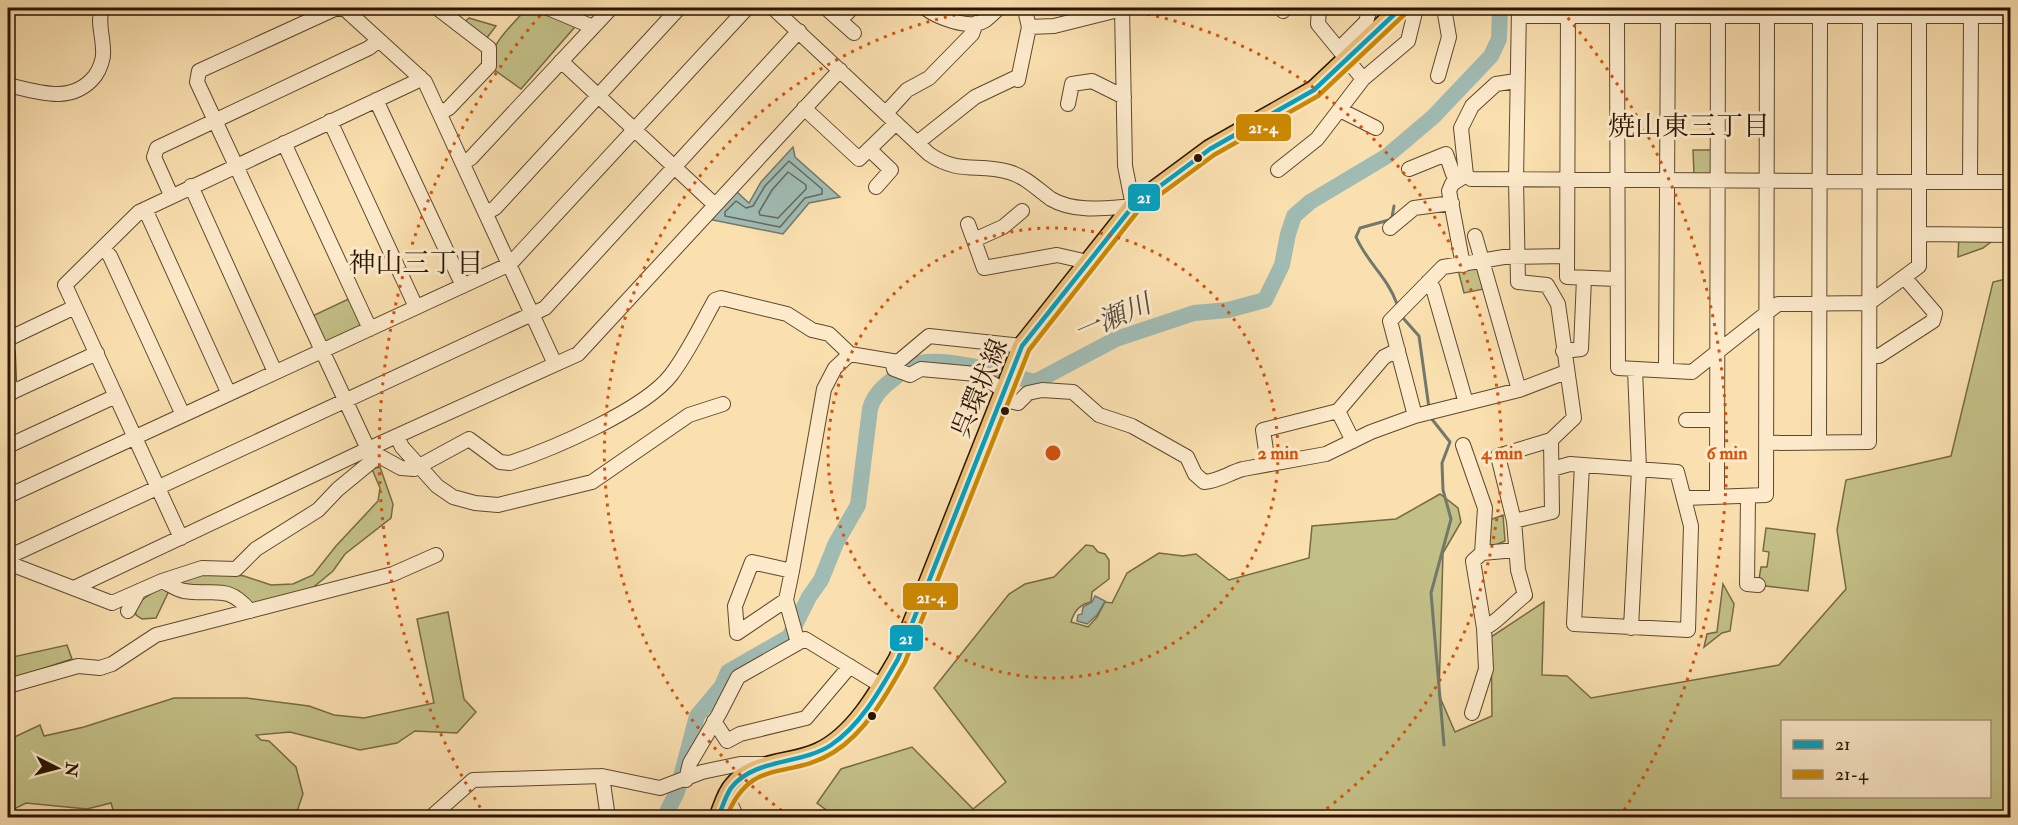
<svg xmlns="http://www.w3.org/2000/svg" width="2018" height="825" font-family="'IM FELL Double Pica','Noto Serif JP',serif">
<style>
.green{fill:#c3c087;stroke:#766a44;stroke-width:1.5;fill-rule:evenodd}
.water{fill:#a0bbb3;stroke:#71796c;stroke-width:1.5}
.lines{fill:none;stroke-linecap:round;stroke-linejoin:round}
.shore{stroke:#65685a;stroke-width:1.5}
.stream{stroke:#71796c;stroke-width:3}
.river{stroke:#a0bbb3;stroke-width:16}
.minor-casing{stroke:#5e482d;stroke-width:16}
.major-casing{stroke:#2a1502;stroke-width:21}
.minor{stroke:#fceacb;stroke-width:14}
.major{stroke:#edc078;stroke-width:18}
.bus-1-casing{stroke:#fceacb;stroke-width:9}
.bus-2-casing{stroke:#fceacb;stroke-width:9}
.bus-1{stroke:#02a2c4;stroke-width:4.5}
.bus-2{stroke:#ce8900;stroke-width:4.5}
.ring{fill:none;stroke:#d5520b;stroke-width:3;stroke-dasharray:3 6}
.bus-dot{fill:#2a1502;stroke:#fceacb;stroke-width:2}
.labels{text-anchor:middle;stroke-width:6;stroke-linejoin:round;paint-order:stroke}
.street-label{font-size:26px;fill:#2a1502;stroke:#fceacb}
.neighbourhood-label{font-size:27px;fill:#2a1502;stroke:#fceacb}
.water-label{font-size:27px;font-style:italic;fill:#534f40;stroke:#fceacb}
.centre{fill:#d5520b;stroke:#fceacb;stroke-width:3}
.ring-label{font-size:18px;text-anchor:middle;font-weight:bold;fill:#d5520b;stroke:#fceacb;stroke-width:6;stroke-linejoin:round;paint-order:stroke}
.line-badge{stroke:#fceacb;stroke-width:2}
.badge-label{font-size:16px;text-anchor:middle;font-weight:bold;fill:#fff}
</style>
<rect width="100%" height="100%" fill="#fadfaf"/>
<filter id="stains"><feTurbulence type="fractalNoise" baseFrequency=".00333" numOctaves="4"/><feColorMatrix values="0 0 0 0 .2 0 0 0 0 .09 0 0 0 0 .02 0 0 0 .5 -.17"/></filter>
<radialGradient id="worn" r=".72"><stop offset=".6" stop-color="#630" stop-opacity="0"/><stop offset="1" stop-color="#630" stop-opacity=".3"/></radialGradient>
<path class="green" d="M527 8H546L580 21 521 89 489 66C488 46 515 22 527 8Z
M469 18 496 26 483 43 460 26Z
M1693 150H1718V174H1694Z
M1959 234 2000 235 1983 248 1958 257Z
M1482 263 1489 288 1464 293 1457 266Z
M2010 278V817L837 818 817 803 841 769 912 747 973 809 1006 782 934 688 1009 594 1025 584 1054 577 1086 545 1093 546 1098 552 1105 554 1109 560V579L1092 592 1091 602C1080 604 1074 611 1071 622L1088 627 1097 617 1105 602 1112 603 1127 573 1159 553 1183 556 1196 554 1229 580 1309 558 1312 526 1396 519 1440 494 1458 508 1461 522 1443 553 1439 695 1455 732 1492 716 1491 637 1544 602 1542 675 1567 676 1591 698 1779 665 1846 589 1837 530 1846 480 1951 456 1993 282ZM1782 722H1990V796H1782Z
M355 296 370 329 322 351 308 318Z
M380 467 393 504 391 518 345 554 333 571 305 594 254 607 243 597 169 591 156 618 142 619 136 615 135 608 139 602 158 589 209 571 244 576 271 585 293 584 313 575 336 546 378 501 380 488 372 469Z
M1503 515 1505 541 1486 549 1487 521Z
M1766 528 1815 534 1808 591 1758 585 1761 567H1767L1769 552 1763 551Z
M1723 584 1734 604 1730 631 1722 633 1704 647 1707 634 1717 632Z
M448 612 464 699 476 712 457 733 415 731 397 743 360 750 290 732 256 735 261 740 269 741 296 767 303 794 295 817H115L111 803 87 809 26 803 8 812V740L40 725 44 736 84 727 174 698H246L309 706 334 715 364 718 434 703 417 619Z
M67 645 72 659 8 680V658Z"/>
<path class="water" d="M793 147 795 157 840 197 809 203 783 234 708 219 737 192 749 203 761 182Z
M1095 596 1105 601 1097 615 1087 624 1077 621 1078 615 1082 614 1083 607 1092 602Z"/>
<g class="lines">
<path class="shore" d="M789 161 822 189V194L805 198 780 227 725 216V212L736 201 746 208 753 206 765 186Z
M788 172 806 185V189L778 218 760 215 759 212 772 190Z"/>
<path class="stream" d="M1394 206 1392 217 1389 220 1360 228 1356 237C1368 264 1387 276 1397 304
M1403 318 1419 336 1429 408
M1431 418 1450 442 1442 463 1443 490 1451 519 1431 593 1444 745"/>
<path class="river" d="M664 818 677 792 697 716 722 686 728 672 789 637 809 597 821 580 836 543 858 505 870 409C873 397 881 388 892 380 900 374 909 365 920 363 949 357 1005 374 1035 382L1116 339 1194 313 1228 310 1265 300 1282 265 1288 234 1294 216 1310 202 1387 156 1433 117 1491 56 1499 39 1500 8"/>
<g class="minor-casing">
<path id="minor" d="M437 8 489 48V66L449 108 440 113
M548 8 593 27
M773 8 929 154C960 175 977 163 1009 172 1026 177 1037 189 1051 199 1075 213 1106 208 1133 206L1125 166 1122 8
M826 8 854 33
M925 8C937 17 969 30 984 21 989 18 994 12 999 8
M1022 8 1025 10 1029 27 1054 26 1122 9
M1319 8 1318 24 1363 79
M1568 8 1567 277 1617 279
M1283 11 1284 8
M1519 16H2010
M1617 16 1618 368 1692 372 1778 304 1869 303 1919 266V16
M840 20 852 8
M1340 48 1366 22 1370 8
M561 61 715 205
M1438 76 1449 37 1444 8
M1516 81 1496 84 1472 106 1461 128 1466 175 1471 179 2010 182
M8 85C38 92 72 105 95 76 100 69 104 58 103 50 103 35 97 22 102 8
M376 100 463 286
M1068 104 1072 84 1092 81 1124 97
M804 108 859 159 896 123
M1340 110 1376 128
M886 113 907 90 929 78 972 34 976 23
M330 121 416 307
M284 143 370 329
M917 143 975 97 1015 78 1018 80 1029 27
M869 149 891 170 876 187
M463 163 471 158 611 8
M1409 169 1446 154 1453 174 1466 175
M1278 170 1317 139 1363 79 1408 41 1416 8
M1970 182 1971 16
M191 186 275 372
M171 195 154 157 157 148 369 48 379 40
M145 209 229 394
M486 213 495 208 679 8
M968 224 984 268 1057 255 1088 262
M1390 228 1414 208 1452 203
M1919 234 2010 235
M1475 236 1519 390
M974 240 1003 227 1022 211
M103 248 110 256 183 415
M1463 265 1449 191 1452 184 1466 175
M1428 282 1433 288 1466 403
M8 339 75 307
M1563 351 1581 349 1584 278
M8 353 9 382 13 392
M1869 356H1879L1933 321 1935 313 1904 277
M892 361 894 369 910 375 921 369 976 374 1004 390
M1666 370 1668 16
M8 394 97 353
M1000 399 1018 403 1028 393 1042 390 1073 392 1099 415 1132 426 1187 457 1195 474 1204 482C1219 481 1229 473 1243 469L1326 454 1371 432 1415 416 1519 390 1566 372
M1338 411 1353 441
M1415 416 1390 321 1443 267 1504 257 1567 256
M1686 420H1717
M397 436 402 447 437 486 453 497 475 503 498 505 592 482 689 415 723 404
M1819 442 1820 16
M1766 443 1869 442 1870 8
M1463 445 1485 508 1482 553
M8 446 116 396
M368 449 197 82 199 71 337 8 346 10 425 82 555 364
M1268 464 1263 430 1338 411 1384 357 1398 350
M1552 469 1570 464 1677 472 1691 526 1688 630 1574 624 1582 465
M8 496 510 264 747 8
M1717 496 1718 8
M1748 496 1747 584 1758 585
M1685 498 1766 495 1767 16
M1514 521 1552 512 1551 440 1574 418 1558 304 1547 285 1518 282 1516 180 1519 8
M181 538 65 285 139 212 415 82 420 77
M8 557 545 308 799 31
M752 562 792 571 786 600 737 633 735 606Z
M8 563 112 603 162 581 202 568 236 569 256 549 318 510 338 489 372 461 381 457 401 468 414 469 469 439 500 462 510 463C552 449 644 410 671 375 688 353 701 325 715 300L721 298 787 314 812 330 829 334 850 354 898 362 929 336 1022 346
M792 571 824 389 835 368 850 354
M162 581C169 584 177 590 184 591 214 596 227 583 250 611
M76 587 368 449 578 354 840 70
M786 600 798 643
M128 611 139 591
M1484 628C1494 625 1514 603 1525 595L1518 570 1514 521 1498 456 1551 440
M1631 628 1639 469 1635 369
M8 686 78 666 100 668 112 664 156 635 393 574 436 555
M1472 713 1486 669 1484 628 1473 561 1482 553 1516 550
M714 721 727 741 740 734 806 718 850 666
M602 776 608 818
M686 780 690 763 719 714 738 677 805 639 882 686
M727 796 737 818
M430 818 473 780 602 776 660 788 702 772 740 764H763"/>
</g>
<g class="major-casing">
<path id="major" d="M718 818C723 807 726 793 734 785 754 761 792 765 819 752 854 736 879 692 898 659L1022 346 1133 206 1210 149 1314 90 1401 8"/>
</g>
<use href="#minor" class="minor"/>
<use href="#major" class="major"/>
<g class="bus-1-casing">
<path id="bus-1" d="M718 818C722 808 725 797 731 788 754 758 801 765 831 745 861 725 880 690 898 659L1022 346 1133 206 1210 149 1314 90 1401 8"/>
</g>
<g class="bus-2-casing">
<path id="bus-2" d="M726 818C751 755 788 781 834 752 866 732 887 694 905 662L1029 350 1138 211 1214 155 1318 96 1406 13"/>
</g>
<use href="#bus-1" class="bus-1"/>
<use href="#bus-2" class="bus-2"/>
</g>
<g class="ring">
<circle cx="1053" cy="453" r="225"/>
<path d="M789 816A449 449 0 0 1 994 8M1112 8A449 449 0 0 1 1317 816"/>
<path d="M485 815A674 674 0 0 1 544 11M1562 11A674 674 0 0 1 1621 815"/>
</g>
<g class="bus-dot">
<circle cx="1198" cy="158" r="5"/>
<circle cx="1005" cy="411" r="5"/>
<circle cx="872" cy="716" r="5"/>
</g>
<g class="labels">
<g class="street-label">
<text transform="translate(979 388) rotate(-67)" y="9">呉環状線</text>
</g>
<g class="neighbourhood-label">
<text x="1689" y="135">焼山東三丁目</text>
<text x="416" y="272">神山三丁目</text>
</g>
<g class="water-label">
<text transform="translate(1112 318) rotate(-23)" y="9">一瀬川</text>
</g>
</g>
<circle cx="1053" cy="453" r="9" class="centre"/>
<g class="ring-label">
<text x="1278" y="459">2 min</text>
<text x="1502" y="459">4 min</text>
<text x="1727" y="459">6 min</text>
</g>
<g class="line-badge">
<rect x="1235" y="113" width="57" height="29" rx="6" fill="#ce8900"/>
<rect x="1127" y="183" width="34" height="29" rx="6" fill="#02a2c4"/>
<rect x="902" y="582" width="57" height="29" rx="6" fill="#ce8900"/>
<rect x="889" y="624" width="35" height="28" rx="6" fill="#02a2c4"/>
</g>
<g class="badge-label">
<text x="1263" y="133">21-4</text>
<text x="1144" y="203">21</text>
<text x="931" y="603">21-4</text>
<text x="906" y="644">21</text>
</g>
<rect width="2018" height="825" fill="none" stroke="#fadfaf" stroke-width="30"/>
<rect x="9" y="9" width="2000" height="807" fill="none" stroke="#2a1502" stroke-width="3"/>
<rect x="15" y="15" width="1988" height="795" fill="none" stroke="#2a1502" stroke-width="1.5"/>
<rect x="1781" y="720" width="210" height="78" fill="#fceacb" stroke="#a8957b" stroke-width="1.5"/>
<rect x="1793" y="740" width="30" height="9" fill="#02a2c4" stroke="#a8957b" stroke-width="1.5"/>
<text x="1835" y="750" font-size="18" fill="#2a1502">21</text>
<rect x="1793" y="770" width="30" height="9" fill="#ce8900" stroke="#a8957b" stroke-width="1.5"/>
<text x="1835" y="780" font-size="18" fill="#2a1502">21-4</text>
<g transform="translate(57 768) rotate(96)" stroke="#fceacb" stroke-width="4.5" paint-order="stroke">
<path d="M0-4.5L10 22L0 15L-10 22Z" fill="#2a1502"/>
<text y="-9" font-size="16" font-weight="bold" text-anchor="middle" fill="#2a1502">N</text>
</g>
<rect width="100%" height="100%" filter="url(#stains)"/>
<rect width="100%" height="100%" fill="url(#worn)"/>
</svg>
